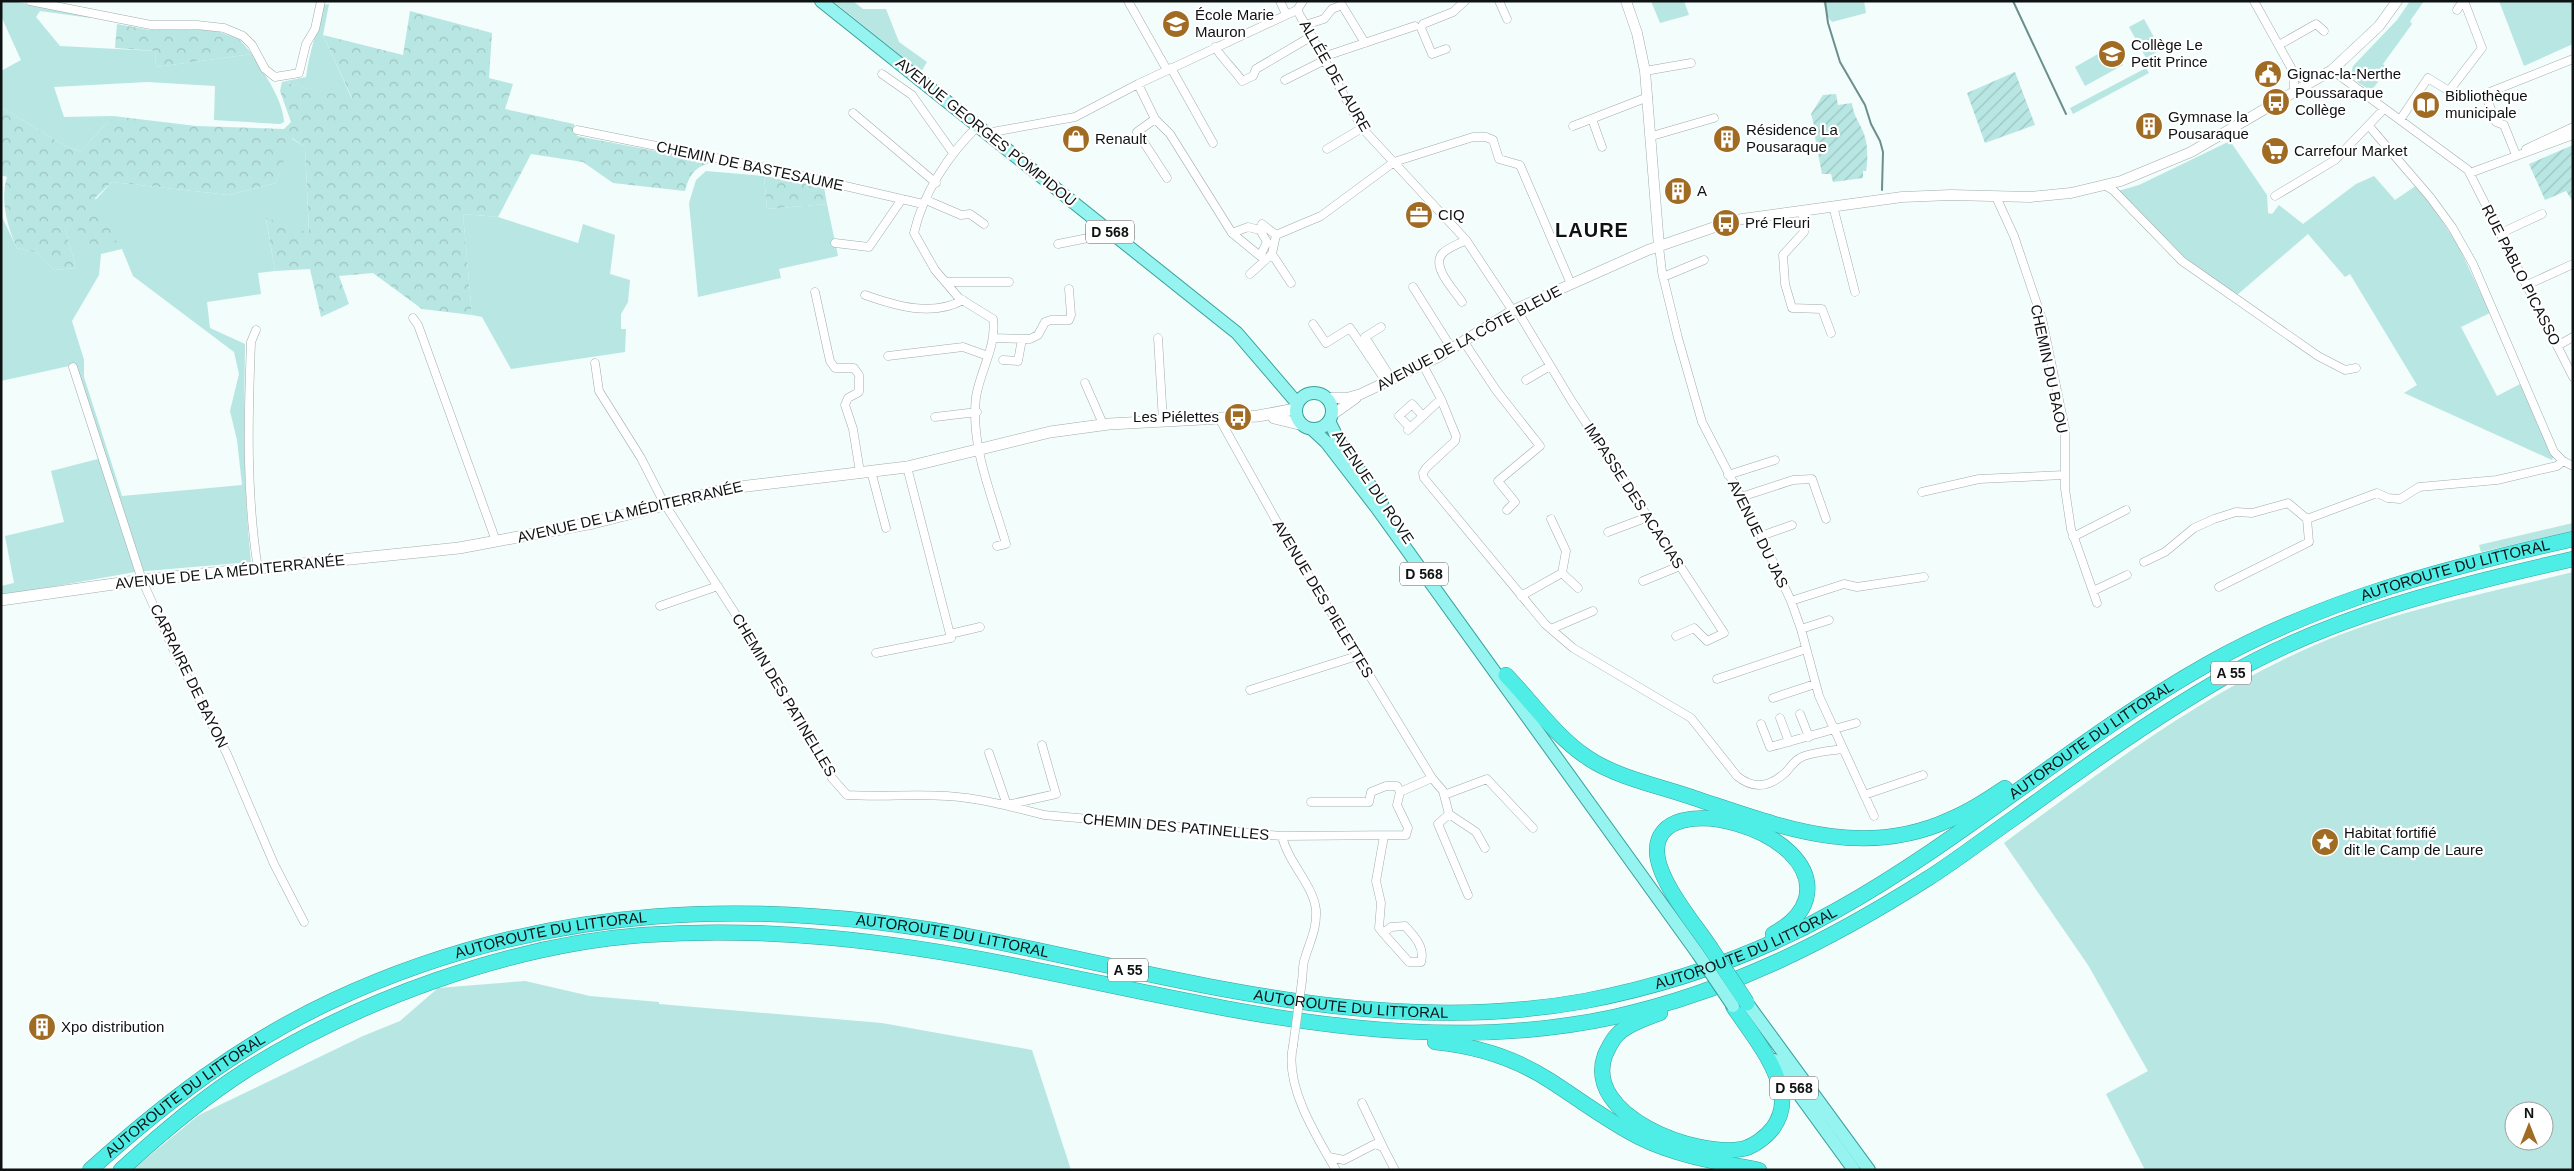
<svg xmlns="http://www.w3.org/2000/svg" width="2574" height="1171" font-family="Helvetica,sans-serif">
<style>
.grass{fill:#b8e6e2;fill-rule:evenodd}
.forest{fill:url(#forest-crowns)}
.garden{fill:url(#garden-furrows)}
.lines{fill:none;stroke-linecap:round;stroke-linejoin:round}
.stream{stroke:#6b8f8c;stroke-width:2}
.minor-casing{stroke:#a2acab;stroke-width:9}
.tertiary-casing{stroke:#a2acab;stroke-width:11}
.secondary-casing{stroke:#a2acab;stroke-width:12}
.primary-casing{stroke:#38a09c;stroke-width:14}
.motorway-casing{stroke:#38a09c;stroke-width:16}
.minor{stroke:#fff;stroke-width:8}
.tertiary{stroke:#fff;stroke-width:10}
.secondary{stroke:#fff;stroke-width:11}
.primary{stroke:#95f4f0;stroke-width:12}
.motorway{stroke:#4eede6;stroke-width:15}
.minor-bridge-casing{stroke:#a2acab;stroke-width:9;stroke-linecap:butt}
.primary-bridge-casing{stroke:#38a09c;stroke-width:14;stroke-linecap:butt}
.motorway-bridge-casing{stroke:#38a09c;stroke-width:16;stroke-linecap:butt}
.minor-bridge{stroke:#fff;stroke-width:8}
.primary-bridge{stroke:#95f4f0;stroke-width:12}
.motorway-bridge{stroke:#4eede6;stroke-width:15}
.labels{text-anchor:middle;stroke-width:4.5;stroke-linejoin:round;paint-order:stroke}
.shield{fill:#fff;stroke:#575959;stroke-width:1}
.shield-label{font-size:14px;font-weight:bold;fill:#0f1212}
.poi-label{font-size:15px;fill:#0f1212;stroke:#fff;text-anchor:start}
.street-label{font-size:15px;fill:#0f1212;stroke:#fff}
.district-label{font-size:20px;font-weight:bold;letter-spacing:1px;fill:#0f1212;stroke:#fff}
</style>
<defs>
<pattern id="forest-crowns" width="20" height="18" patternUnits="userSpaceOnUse" patternTransform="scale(1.25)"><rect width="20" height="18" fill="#b8e6e2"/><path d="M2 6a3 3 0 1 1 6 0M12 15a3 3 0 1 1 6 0" fill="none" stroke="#9dc4c1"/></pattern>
<pattern id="garden-furrows" width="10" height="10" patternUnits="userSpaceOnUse" patternTransform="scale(1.25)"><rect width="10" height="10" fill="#b8e6e2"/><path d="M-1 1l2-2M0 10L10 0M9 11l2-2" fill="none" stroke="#9dc4c1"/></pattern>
</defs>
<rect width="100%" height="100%" fill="#f2fdfc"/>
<path class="grass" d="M1 1H13L90 16 91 18 40 11 36 17 60 46 155 51 156 67 252 54C264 74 283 99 284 122L280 124 214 120 215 86 147 82 54 87 64 117 113 116 81 151 67 147 1 107V71L21 60 1 16Z
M833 1H853L863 9H886L899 42 927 62 921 72Z
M1651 1H1684L1689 15 1660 23Z
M1823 1H1864L1866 13 1832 22 1827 16Z
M2410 1H2424L2410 21 2412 24 2383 64 2388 69 2371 91C2362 84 2348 80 2353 66L2397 20Z
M2499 1H2573V44L2524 66Z
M329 4 323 35 352 99 292 85 286 81 306 77C309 52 318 30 323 5Z
M2144 19 2161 50 2146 58 2129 27Z
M2112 46 2123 65 2085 86 2075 67Z
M2146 68 2149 73 2073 114 2070 108Z
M291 138 305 147 309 234 266 219 275 271 258 273 261 294 207 302 210 328 245 344C244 416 243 489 251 562L135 572 1 596V586L14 583 5 536 64 522 51 471 98 459 69 366 1 381V215L17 248 38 253 54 270 76 268 65 228 73 224 112 182 229 195 276 183ZM122 249 133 276 234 352 239 374 230 411 237 440 242 485 122 496 84 377V360L72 321 99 275 101 254Z
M2230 141 2267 195 2268 213 2272 214 2279 205 2303 224 2356 184 2374 176 2395 200 2417 185 2457 243 2490 313 2461 327 2497 396 2520 384 2554 456 2552 460 2404 393 2417 385 2350 274 2345 277 2308 234 2237 295 2182 256 2118 191 2139 185Z
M706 171 764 176 767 209 827 204 838 256 779 269 781 278 698 297 689 203 696 180Z
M463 214 498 217 578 243 583 224 615 235 610 274 630 280 628 302 621 314V329H626L625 352 511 369 482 317 472 315Z
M2573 523V531L2481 552 2479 545Z
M2573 572V1170H2145L2106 1094 2148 1071 2088 965 2004 843C2106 768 2198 696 2315 645 2398 609 2486 594 2573 572ZM2514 1111H2544V1141H2514Z
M525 981 590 996 659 1002V1004L882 1023 1032 1050 1071 1170H132L199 1115 363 1036 400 1021 438 988Z"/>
<path class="forest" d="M410 11 492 33 489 78 513 84 505 109 574 124 577 136 713 162C695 167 690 173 685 191L613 183 583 162 531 154 498 217 463 214 472 315 422 309 373 273 339 276 349 304 321 317 310 269 275 271 266 218 309 233 305 147 292 138 276 183 229 195 112 182 95 198 117 242 94 248 73 225 65 228 76 268 54 270 38 253 17 248C7 226 0 200 7 177L1 175V107L67 147 81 151 113 116 196 126 284 129 291 122 280 91 282 82 286 81 292 85 352 98 323 35 403 55Z
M117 24 150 30H214L239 39 252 54 156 67 155 51 115 48Z
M764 176 824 187 827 204 767 209Z"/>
<path class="garden" d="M2015 72 2035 125 1985 143 1967 93Z
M1836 94 1838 105 1852 103C1853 115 1860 123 1864 134 1868 145 1868 159 1866 171H1863V178L1833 182 1831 174H1822L1815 137H1813L1811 126 1814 125 1811 114 1823 95Z
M2573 145V202L2566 191 2545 200 2529 164Z"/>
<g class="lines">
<path class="stream" d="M1825 1 1828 23 1840 62 1865 105 1871 124 1880 141 1883 152 1882 190
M2013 1 2066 114"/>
<g class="minor-casing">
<path id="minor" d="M30 1 151 25H197L224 28 243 36 252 45 265 69 275 77 299 73 306 44 315 29 321 1
M1128 1 1167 70
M1280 1 1286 14
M1499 1 1507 19
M2254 1 2294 73V92
M1297 10 1362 128 1466 240 1511 308 1518 312 1571 400 1724 633 1707 641 1694 628 1676 636
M1297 10 1303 1
M2457 10 2463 1
M1305 25 1324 19 1332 9 1342 5 1365 43
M2279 45 2316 24 2324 31
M1215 47C1223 60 1234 69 1242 81L1253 76 1256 69 1312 36
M1446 49 1432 54 1421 28 1423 24 1453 12 1465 1
M1323 57 1415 26
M1171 68 1213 143
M2332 70 2468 170 2573 377
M1645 71 1691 63
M2294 73 2309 83
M882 74 912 95 953 153
M1285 80 1325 60
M1138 84 1155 119 1170 134 1232 233 1248 227 1260 230 1267 242 1260 256 1232 233
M853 113 936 183
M1155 119 1137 132 1167 178
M1592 119 1602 147
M2400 120 2428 78 2449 91 2482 48 2464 1
M978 126C949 154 923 193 914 233L935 270 959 298 993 319C997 346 980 371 976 397 970 447 993 498 1006 544L997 546
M1573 126 1648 97
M2369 126 2430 197 2452 227 2473 264 2554 452 2563 461 2573 466
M577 130 776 170 923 204
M987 133 1075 117 1138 84 1297 10
M1652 136 1714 118
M1327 149 1362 128
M2526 149 2573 127
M2516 155 2504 125 2496 122 2485 94 2573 59
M2470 173 2573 135
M2106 186 2113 190 2182 261 2318 356 2345 370 2356 368
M2275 196 2335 160 2384 109
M1996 197 2014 236 2042 319 2065 429V489L2071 529 2097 603
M926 200 961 215 970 214 984 224
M1833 206 1855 292
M1802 211 1804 232 1783 255 1785 284 1792 308 1822 309 1831 333
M1262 224 1276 235
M2501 233 2542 214
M835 243 869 247 902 199
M1058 244 1113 233
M1659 246 1662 272 1678 338 1702 422 1761 536 1791 601 1801 629 1819 696 1874 816
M1250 274 1272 254
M1663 277 1704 260
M946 282H1009
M1291 283 1272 254 1276 235 1321 216 1394 162 1473 137H1486L1493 140 1499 159 1520 165 1571 284
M2527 285 2573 264
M1413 287 1452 349
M815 292 830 361 835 368H854L859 375V392L848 398 845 405 853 429 860 472
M865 295C896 306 932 317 963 300
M1462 302C1455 291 1431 267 1442 254 1447 248 1459 244 1466 240
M413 318 418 325 496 541
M1313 324 1326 343 1350 328 1387 383
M1381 327 1365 337 1392 380
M256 330 251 342C248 418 246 494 258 569
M993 338 1030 339 1038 335 1045 322 1051 320H1069L1071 315 1069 289
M1158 338 1163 421
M1464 342 1496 390 1540 446 1498 481 1515 502 1507 510
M2557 346 2573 337
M888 356 963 347 988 356
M1003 360 1018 361 1022 339
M595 363 599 391 641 458 664 503 740 621 832 778 847 795C881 797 914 794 947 796 980 798 1013 807 1044 815L1282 836 1406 835 1408 828 1397 805 1400 792 1432 778 1287 540 1219 418
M1423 365 1441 399 1456 436 1455 441 1426 468 1423 473 1424 478 1545 624 1573 648 1691 718 1737 776C1754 790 1770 787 1786 772 1790 768 1794 761 1800 758 1810 752 1830 751 1842 749
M73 367 142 580 174 651 227 754 274 864 304 922
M1526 380 1550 366
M1085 383 1103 424
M935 417 977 412
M1410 428 1399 416 1412 404 1423 416
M1408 430 1441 399
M871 471 886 528
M1728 475 1775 460
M1922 492 1979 479 2064 475
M1741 497 1793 480 1812 479 1826 519
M1608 532 1648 517
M1761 536 1792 525
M2073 537 2126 510
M2144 562 2165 552 2194 528 2214 519 2236 512 2252 513 2288 503 2307 519
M1562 573 1578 588
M1643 581 1680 566
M2219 587 2309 542 2307 519 2377 493 2388 498 2400 499 2419 487 2497 480 2557 466 2563 461
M2093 591 2127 575
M1521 596 1562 573 1566 551 1551 519
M1791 601 1844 584 1857 587 1924 577
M660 606 718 586
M1551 629 1593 611
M1801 629 1829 620
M950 634 980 627
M876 653 951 638 907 467
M1717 679 1806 649
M1250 690 1357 656
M1773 698 1815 684
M1800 714 1809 737
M1780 718 1789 742
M1761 724 1770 747 1856 723
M989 753 1007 805 1056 794 1042 745
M1432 778 1443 791 1449 814
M1444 795 1487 779 1533 828
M1864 795 1923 775
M1311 802H1369L1371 792 1386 786H1397L1400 792
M1449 814 1438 824 1468 895
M1449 814 1476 832 1485 848
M1282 836C1288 863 1313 884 1316 910 1317 929 1310 941 1305 958 1302 966 1303 974 1302 981
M1383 933 1391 927 1405 926C1415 937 1425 947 1421 962H1409L1383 933 1379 928 1381 903 1376 881 1384 836
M1293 1046C1284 1085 1316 1136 1336 1170
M1362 1103 1383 1147
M1329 1157 1344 1160 1375 1144 1383 1147 1395 1170"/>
</g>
<g class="tertiary-casing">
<path id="tertiary" d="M1626 1 1637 33 1645 71 1659 246
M1327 398H1347L1361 394 1438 357 1514 310 1558 290 1648 250 1735 220 1902 197 1951 195 2030 197 2071 193 2121 181 2191 152 2332 70 2379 26 2397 1
M1332 415 1356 398"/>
</g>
<g class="secondary-casing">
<path id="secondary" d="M1274 418 1303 425
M1 600 142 580 459 548 593 523 731 488 907 467 1050 432 1109 424 1258 416 1295 409"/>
</g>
<g class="primary-casing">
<path id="primary" d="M821 1 1237 333 1297 403
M1296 411a18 18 0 1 1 36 0a18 18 0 1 1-36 0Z
M1329 421 1340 443 1382 502
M1312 429 1326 442 1376 507 1698 954
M1747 1003 1869 1170
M1774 1060 1854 1170"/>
</g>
<g class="motorway-casing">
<g id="motorway">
<path d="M1506 675C1532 702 1556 737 1588 758 1618 778 1660 786 1694 798 1779 826 1861 860 1949 820 1969 812 1987 800 2005 788"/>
<path d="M1710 947C1694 923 1658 881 1657 852 1654 784 1824 829 1806 899 1801 916 1788 926 1773 934"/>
<path d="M1660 1013C1647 1018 1630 1023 1619 1033 1612 1039 1609 1047 1605 1055 1583 1116 1696 1158 1742 1149 1753 1147 1766 1137 1773 1128 1780 1118 1784 1105 1781 1092 1775 1061 1750 1032 1733 1006"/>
<path d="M1435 1042C1476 1046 1515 1058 1549 1080 1579 1099 1607 1121 1639 1137 1677 1156 1718 1162 1759 1170"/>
<path id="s1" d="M90 1170C163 1104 242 1043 332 1001 544 902 762 895 988 940 1186 980 1382 1038 1585 1001 1673 984 1759 954 1837 910 1966 838 2077 738 2206 665 2321 600 2445 568 2573 539"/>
<path d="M121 1170C159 1135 201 1099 245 1071 359 1000 509 945 643 935 767 926 890 941 1012 965 1210 1004 1411 1061 1614 1017 1728 992 1829 941 1927 879 1957 860 1985 838 2014 818 2082 769 2150 720 2223 678 2330 616 2453 586 2573 559"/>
</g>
</g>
<use href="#minor" class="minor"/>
<use href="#tertiary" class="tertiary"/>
<use href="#secondary" class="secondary"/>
<use href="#primary" class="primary"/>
<use href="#motorway" class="motorway"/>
<g class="minor-bridge-casing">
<path id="minor-bridge" d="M1293 1046 1302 981"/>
</g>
<g class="primary-bridge-casing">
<path id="primary-bridge" d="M1698 954 1733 1006"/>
</g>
<g class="motorway-bridge-casing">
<path id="motorway-bridge" d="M1710 947 1747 1003"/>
</g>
<use href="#minor-bridge" class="minor-bridge"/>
<use href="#primary-bridge" class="primary-bridge"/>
<use href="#motorway-bridge" class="motorway-bridge"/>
</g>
<defs>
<g id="school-disc" transform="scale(1.4375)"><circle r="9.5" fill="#a06b23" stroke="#fff"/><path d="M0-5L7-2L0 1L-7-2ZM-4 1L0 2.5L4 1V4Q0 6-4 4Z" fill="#fff"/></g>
<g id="civic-disc" transform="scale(1.4375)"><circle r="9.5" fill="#a06b23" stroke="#fff"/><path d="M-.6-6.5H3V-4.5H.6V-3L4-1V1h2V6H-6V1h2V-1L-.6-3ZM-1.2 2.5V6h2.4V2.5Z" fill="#fff"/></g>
<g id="bus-disc" transform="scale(1.4375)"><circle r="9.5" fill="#a06b23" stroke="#fff"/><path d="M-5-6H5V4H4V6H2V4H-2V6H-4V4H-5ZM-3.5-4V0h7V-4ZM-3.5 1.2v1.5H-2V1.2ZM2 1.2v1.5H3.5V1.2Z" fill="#fff"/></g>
<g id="library-disc" transform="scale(1.4375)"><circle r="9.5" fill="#a06b23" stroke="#fff"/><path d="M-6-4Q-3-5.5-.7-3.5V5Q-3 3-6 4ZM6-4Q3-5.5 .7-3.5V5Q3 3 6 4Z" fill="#fff"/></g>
<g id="building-disc" transform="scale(1.4375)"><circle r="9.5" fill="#a06b23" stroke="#fff"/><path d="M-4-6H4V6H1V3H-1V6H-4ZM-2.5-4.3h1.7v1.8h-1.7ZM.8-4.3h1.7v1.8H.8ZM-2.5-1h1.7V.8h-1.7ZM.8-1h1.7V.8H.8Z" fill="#fff"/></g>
<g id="shop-disc" transform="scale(1.4375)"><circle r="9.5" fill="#a06b23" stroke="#fff"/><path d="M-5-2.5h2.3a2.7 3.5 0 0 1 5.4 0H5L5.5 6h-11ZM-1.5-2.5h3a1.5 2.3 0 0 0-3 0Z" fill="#fff"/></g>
<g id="supermarket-disc" transform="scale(1.4375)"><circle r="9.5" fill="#a06b23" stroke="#fff"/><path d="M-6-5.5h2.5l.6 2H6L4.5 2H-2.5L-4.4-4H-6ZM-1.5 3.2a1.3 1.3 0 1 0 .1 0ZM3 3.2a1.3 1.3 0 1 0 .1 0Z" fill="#fff"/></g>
<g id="office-disc" transform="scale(1.4375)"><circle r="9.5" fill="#a06b23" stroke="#fff"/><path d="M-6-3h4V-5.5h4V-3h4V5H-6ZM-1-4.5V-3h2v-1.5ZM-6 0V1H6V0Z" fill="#fff"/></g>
<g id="sight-disc" transform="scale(1.4375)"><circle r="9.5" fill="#a06b23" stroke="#fff"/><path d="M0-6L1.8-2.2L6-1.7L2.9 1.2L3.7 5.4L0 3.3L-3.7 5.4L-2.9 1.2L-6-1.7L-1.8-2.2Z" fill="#fff"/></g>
</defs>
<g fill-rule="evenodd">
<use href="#school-disc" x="1176" y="24"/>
<use href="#school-disc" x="2112" y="54"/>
<use href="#civic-disc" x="2268" y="74"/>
<use href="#bus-disc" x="2276" y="102"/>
<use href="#library-disc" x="2426" y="105"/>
<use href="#building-disc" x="2149" y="126"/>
<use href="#shop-disc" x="1076" y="139"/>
<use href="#building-disc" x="1727" y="139"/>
<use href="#supermarket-disc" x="2275" y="151"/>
<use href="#building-disc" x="1678" y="191"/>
<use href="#office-disc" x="1419" y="215"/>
<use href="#bus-disc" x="1726" y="223"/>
<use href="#bus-disc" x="1238" y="417"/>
<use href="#sight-disc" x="2325" y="842"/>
<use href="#building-disc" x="42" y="1027"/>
</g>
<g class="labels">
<g class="shield">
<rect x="1086" y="220.5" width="48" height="23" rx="4"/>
<rect x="1400" y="562.5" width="48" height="23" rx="4"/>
<rect x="2211" y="661.5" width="40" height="23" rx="4"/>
<rect x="1108" y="958.5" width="40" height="23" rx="4"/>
<rect x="1770" y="1076.5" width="48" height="23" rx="4"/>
</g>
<g class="shield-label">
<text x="1110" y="237">D 568</text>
<text x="1424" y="579">D 568</text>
<text x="2231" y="678">A 55</text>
<text x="1128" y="975">A 55</text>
<text x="1794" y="1093">D 568</text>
</g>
<g class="poi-label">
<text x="1195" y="20">École Marie<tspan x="1195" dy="17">Mauron</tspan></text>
<text x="2131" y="50">Collège Le<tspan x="2131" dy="17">Petit Prince</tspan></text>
<text x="2287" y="79">Gignac-la-Nerthe</text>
<text x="2295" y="98">Poussaraque<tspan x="2295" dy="17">Collège</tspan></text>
<text x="2445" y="101">Bibliothèque<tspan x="2445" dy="17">municipale</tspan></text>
<text x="2168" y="122">Gymnase la<tspan x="2168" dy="17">Pousaraque</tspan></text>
<text x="1746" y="135">Résidence La<tspan x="1746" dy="17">Pousaraque</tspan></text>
<text x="1095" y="144">Renault</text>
<text x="2294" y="156">Carrefour Market</text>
<text x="1697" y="196">A</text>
<text x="1438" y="220">CIQ</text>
<text x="1745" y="228">Pré Fleuri</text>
<text x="1219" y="422" text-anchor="end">Les Piélettes</text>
<text x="2344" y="838">Habitat fortifié<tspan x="2344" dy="17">dit le Camp de Laure</tspan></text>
<text x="61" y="1032">Xpo distribution</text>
</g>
<g class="street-label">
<text transform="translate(1335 76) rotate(60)" y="5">ALLÉE DE LAURE</text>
<text transform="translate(986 132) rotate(39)" y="5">AVENUE GEORGES POMPIDOU</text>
<text transform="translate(750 166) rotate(12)" y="5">CHEMIN DE BASTESAUME</text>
<text transform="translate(2521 275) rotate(63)" y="5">RUE PABLO PICASSO</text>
<text transform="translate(1469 338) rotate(-28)" y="5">AVENUE DE LA CÔTE BLEUE</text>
<text transform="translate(2049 369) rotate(78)" y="5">CHEMIN DU BAOU</text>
<text transform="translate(1373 487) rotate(56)" y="5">AVENUE DU ROVE</text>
<text transform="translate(1634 496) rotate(57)" y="5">IMPASSE DES ACACIAS</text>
<text transform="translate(630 512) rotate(-13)" y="5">AVENUE DE LA MÉDITERRANÉE</text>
<text transform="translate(1758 534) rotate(64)" y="5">AVENUE DU JAS</text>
<text dy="5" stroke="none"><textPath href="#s1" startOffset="2551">AUTOROUTE DU LITTORAL</textPath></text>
<text transform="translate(230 572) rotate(-6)" y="5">AVENUE DE LA MÉDITERRANÉE</text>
<text transform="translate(1323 599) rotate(59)" y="5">AVENUE DES PIELETTES</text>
<text transform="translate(189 676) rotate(64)" y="5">CARRAIRE DE BAYON</text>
<text transform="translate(784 695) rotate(59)" y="5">CHEMIN DES PATINELLES</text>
<text dy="5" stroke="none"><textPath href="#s1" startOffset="2146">AUTOROUTE DU LITTORAL</textPath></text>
<text transform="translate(1176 827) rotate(5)" y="5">CHEMIN DES PATINELLES</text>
<text dy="5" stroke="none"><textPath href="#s1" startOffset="526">AUTOROUTE DU LITTORAL</textPath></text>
<text dy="5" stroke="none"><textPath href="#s1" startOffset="931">AUTOROUTE DU LITTORAL</textPath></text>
<text dy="5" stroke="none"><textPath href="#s1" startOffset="1741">AUTOROUTE DU LITTORAL</textPath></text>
<text dy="5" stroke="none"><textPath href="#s1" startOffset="1336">AUTOROUTE DU LITTORAL</textPath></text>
<text dy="5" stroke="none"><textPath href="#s1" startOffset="121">AUTOROUTE DU LITTORAL</textPath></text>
</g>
<g class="district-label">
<text x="1592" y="237">LAURE</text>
</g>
</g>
<rect width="2574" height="1171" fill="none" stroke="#0f1212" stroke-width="5"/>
<g transform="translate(2529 1126)"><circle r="24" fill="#ffffff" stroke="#9fa0a0"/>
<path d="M0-4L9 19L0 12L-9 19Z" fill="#a06b23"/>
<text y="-8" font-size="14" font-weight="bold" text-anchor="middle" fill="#0f1212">N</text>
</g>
</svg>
